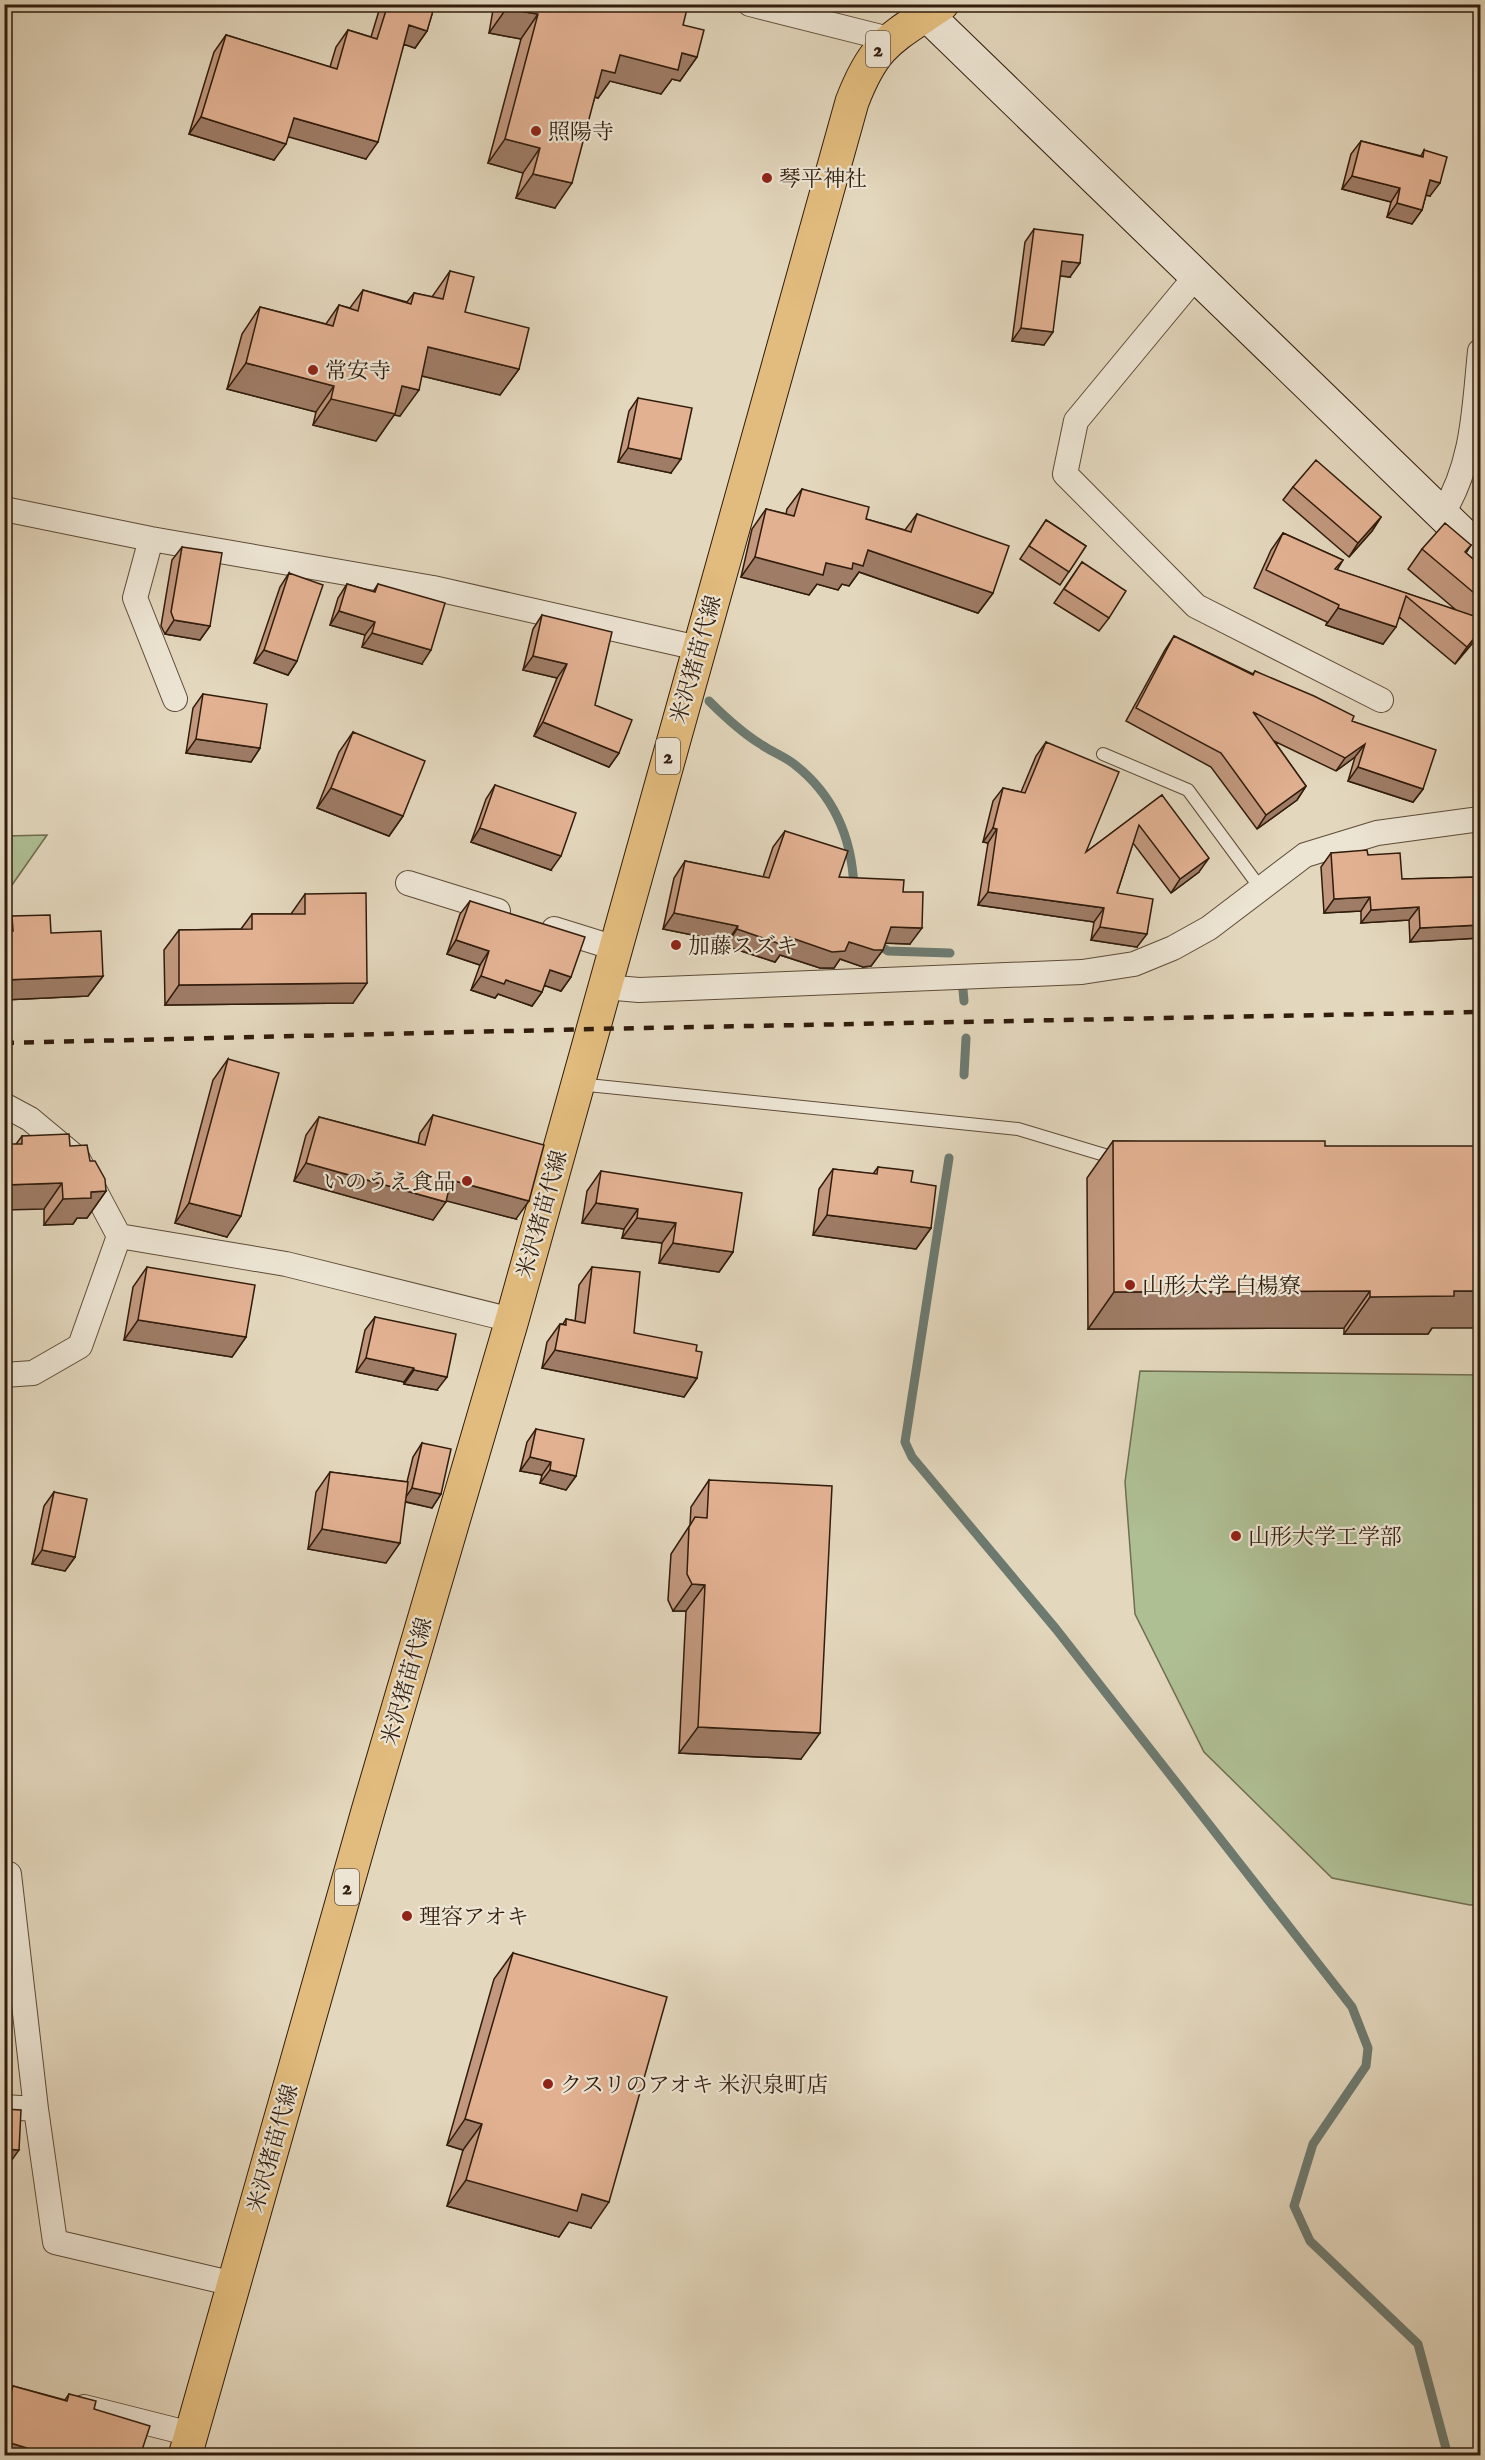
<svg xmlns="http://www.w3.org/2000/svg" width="1485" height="2460" font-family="'IM FELL English','Noto Serif JP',serif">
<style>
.green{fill:#afbf94;stroke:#706e50;stroke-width:1.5}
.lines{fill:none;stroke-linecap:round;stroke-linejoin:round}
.stream{stroke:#6d7a70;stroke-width:9}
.lane-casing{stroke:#5e4b38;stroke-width:14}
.street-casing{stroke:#5e4b38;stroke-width:26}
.secondary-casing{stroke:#311c0c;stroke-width:35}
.primary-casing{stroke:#311c0c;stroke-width:35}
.lane{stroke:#ede5d4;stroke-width:12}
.street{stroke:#ede5d4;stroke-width:24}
.secondary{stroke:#ede5d4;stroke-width:33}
.primary{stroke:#e2bc7e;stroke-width:33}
.rail{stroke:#311c0c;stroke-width:4.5;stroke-dasharray:10 10;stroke-linecap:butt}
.wall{fill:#c2987e;stroke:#311c0c;stroke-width:1.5}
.shaded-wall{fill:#9e7c66;stroke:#311c0c;stroke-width:1.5}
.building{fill:#e2b192;stroke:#311c0c;stroke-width:1.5}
.poi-dot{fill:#8f2418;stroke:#ede5d4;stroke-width:2}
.labels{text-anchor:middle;stroke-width:4.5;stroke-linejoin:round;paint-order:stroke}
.shield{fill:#ede5d4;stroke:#695848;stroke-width:1.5}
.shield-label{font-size:21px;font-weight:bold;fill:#311c0c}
.poi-label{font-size:22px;fill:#311c0c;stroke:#ede5d4;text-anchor:start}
.street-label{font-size:22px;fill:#311c0c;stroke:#ede5d4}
</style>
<rect width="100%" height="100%" fill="#e3d7bd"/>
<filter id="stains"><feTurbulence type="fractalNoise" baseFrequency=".00333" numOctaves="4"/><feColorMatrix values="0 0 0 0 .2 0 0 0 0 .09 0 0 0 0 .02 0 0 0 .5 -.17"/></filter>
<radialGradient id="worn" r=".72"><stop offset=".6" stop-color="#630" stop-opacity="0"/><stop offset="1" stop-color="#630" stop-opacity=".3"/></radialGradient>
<path class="green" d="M47 835 5 895V836Z
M1140 1371 1480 1375V1904L1470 1905 1332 1878 1204 1752 1135 1614 1125 1482Z"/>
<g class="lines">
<path class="stream" d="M709 701C725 717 742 733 762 745 772 752 784 756 794 764 834 795 852 838 854 888
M874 942 888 951 950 953
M963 990 964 1001
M964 1075 966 1038
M949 1158 905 1442 912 1457 1056 1629 1352 2007 1368 2048 1366 2066 1313 2144 1294 2206 1310 2241 1418 2344 1448 2456"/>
<g class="lane-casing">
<path id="lane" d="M1103 754 1188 790 1261 889
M578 1084 1018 1129 1118 1159"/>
</g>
<g class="street-casing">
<path id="street" d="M750 4 889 39
M1196 276 1076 421 1065 474 1196 606 1381 700
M4 509 151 539 433 588 698 648
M1443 513C1474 461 1474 409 1480 351
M151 539 135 598 175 699
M408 883 498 911
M554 929 615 948
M604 987 639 990 1082 972 1134 964 1173 948 1209 928 1305 855 1377 833 1480 819
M4 1105 30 1119 78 1159 119 1236 80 1346 33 1373 4 1375
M119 1236 286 1264 512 1320
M4 1873 9 1874 36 2109 4 2107
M36 2109 55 2242 234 2284
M84 2407 191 2434"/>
</g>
<g class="secondary-casing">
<path id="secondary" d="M927 15 1480 551"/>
</g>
<g class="primary-casing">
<path id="primary" d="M185 2456 368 1811 512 1320 852 102C875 42 891 39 942 4"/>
</g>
<use href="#lane" class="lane"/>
<use href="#street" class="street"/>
<use href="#secondary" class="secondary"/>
<use href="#primary" class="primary"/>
<path class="rail" d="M4 1043 593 1029 1480 1012"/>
</g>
<path class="wall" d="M381 4H435L427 31 415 48 404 44 366 159 288 136 274 160 189 134 214 52 226 35 330 67 336 47 348 30 371 37Z
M494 4H669L683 25 697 57 680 81 672 79 661 94 610 81 598 98 595 97 555 208 516 198 523 173 488 163 521 39 489 33Z
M1361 141 1421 156 1424 150 1430 196 1426 195 1422 210 1412 224 1387 217 1391 202 1342 189 1351 154Z
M1034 229 1070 277 1060 276 1044 345 1012 341 1025 242Z
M450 271 465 312 519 369 500 395 422 376 400 416 394 415 376 441 313 425 316 412 227 389 242 334 260 307 326 324 339 305 350 308 363 290 407 302 414 293 432 297Z
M638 398 671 473 618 462 629 411Z
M1293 487 1381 517 1372 531 1349 557 1283 500Z
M802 489 866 519 905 530 917 514 993 593 978 613 859 572 849 586 842 584 838 590 817 584 809 595 741 577 752 529 766 509 786 514 787 509Z
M1046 520 1086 546 1060 585 1020 559Z
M1283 533 1343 560 1337 570 1456 610 1408 569 1422 549 1471 545 1466 553 1480 565V633L1455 664 1399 617 1383 644 1326 625 1327 622 1254 588 1271 550Z
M182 547 210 626 200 640 165 634 161 626 172 560Z
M1082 562 1109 618 1099 631 1054 603Z
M289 573 297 661 288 675 254 663 280 587Z
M347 584 373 592 378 584 422 664 362 647 365 635 330 625 338 598Z
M542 615 619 753 609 767 534 736 557 678 523 670 533 629Z
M1174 636 1253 674 1255 671 1352 721 1423 789 1413 802 1348 781 1355 757 1336 771 1274 741 1306 786 1297 800 1257 829 1211 767 1126 721 1165 650Z
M203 694 260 748 251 762 186 753 193 708Z
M353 732 403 816 389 836 317 808 339 752Z
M1046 742 1086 852 1162 795 1199 872 1171 893 1133 843 1117 893 1137 947 1091 940 1094 922 978 905 988 843 983 842 993 801 1003 788 1021 792 1036 756Z
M495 785 551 870 471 842 486 799Z
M785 831 839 877 903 892 910 944 885 943 883 950 871 966 863 967 840 959 834 968H820L780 955 775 962 726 946 727 942 663 929 674 878 685 861 763 877 773 847Z
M1331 853 1368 855 1402 879 1480 877V938L1410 942 1409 920 1361 923V911L1324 913 1321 867Z
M305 894 353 1003 165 1005 164 950 179 930 241 929 252 914H291Z
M470 901 571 977 561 991 544 985 542 992 532 1006 498 994 495 998 471 990 480 965 447 954 460 914Z
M12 916 51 933 103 976 88 996 4 1000V927Z
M228 1059 227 1237 175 1223 213 1080Z
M433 1115 516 1219 446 1200 433 1220 294 1181 306 1135 319 1117 418 1143 420 1133Z
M22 1136 70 1146 90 1161 106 1191 87 1218H77L73 1224 44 1225V1209L16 1144Z
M1113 1141 1325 1146 1432 1328 1428 1334H1344V1328L1088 1329 1087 1178Z
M878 1167 911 1182 931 1228 916 1249 813 1235 819 1189 833 1169 873 1174Z
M601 1171 733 1252 719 1272 659 1263 662 1243 622 1238 624 1229 582 1223 587 1191Z
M147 1267 246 1337 232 1357 124 1340 133 1287Z
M592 1267 634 1333 696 1351 697 1378 684 1397 542 1368 547 1342 560 1324H563L566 1319 575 1321 579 1285Z
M375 1317 437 1390 404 1384V1382L356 1372 365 1330Z
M536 1429 576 1476 566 1490 540 1483 542 1475 520 1471 527 1442Z
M422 1443 441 1494 432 1508 405 1502 386 1563 308 1549 316 1492 330 1472 407 1482 413 1457Z
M709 1480 801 1759 679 1753 686 1611H673L668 1600 671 1554 690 1525 691 1507Z
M54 1492 75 1557 65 1571 32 1564 44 1506Z
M513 1953 591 2228 569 2222 559 2237 447 2206 463 2150 447 2145 494 1979Z
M13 2386 65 2400 69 2394 94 2409 4 2456V2398Z"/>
<path class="shaded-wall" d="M506 9 538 14 521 39 489 33Z
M409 25 427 31 415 48 397 42Z
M682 53 697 57 680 81 672 79 661 94 610 81 598 98 585 94 602 70 620 55Z
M201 117 286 144 274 160 189 134Z
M294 118 378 142 366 159 282 135Z
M505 139 540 148 523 173 488 163Z
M533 174 572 183 555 208 516 198Z
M1352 176 1400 188 1391 202 1342 189Z
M1430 180 1440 183 1430 196 1420 194Z
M1397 203 1422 210 1412 224 1387 217Z
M1062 261 1080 263 1070 277 1053 275Z
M1021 328 1053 332 1044 345 1012 341Z
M428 347 519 369 500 395 410 373Z
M246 363 334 386 316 412 227 389Z
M402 386 419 390 400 416 394 415 376 441 313 425 331 399Z
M628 448 681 459 671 473 618 462Z
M1381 517 1372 531 1349 557 1358 543Z
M868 550 993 593 978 613 859 572 849 586 842 584 838 590 817 584 809 595 741 577 755 557 826 563H853Z
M1338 608 1396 627 1383 644 1326 625Z
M339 611 375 622 365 635 330 625Z
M174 620 210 626 200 640 165 634Z
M1480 631V633L1477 638 1455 664 1467 647Z
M372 633 431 650 422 664 362 647Z
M264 650 297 661 288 675 254 663Z
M533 656 567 664 557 678 523 670Z
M543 722 619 753 609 767 534 736Z
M196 739 260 748 251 762 186 753Z
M1365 744 1355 757 1336 771 1345 758Z
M1358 767 1423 789 1413 802 1348 781Z
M1306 786 1297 800 1257 829 1266 815Z
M331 788 403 816 389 836 317 808Z
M480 828 561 856 551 870 471 842Z
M993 828 997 829 988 843 983 842Z
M1209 858 1199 872 1171 893 1180 879Z
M988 892 1104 908 1094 922 978 905Z
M1370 897 1361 911 1324 913 1334 899Z
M1419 907 1409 920 1361 923 1371 910Z
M674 913 738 926 727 942 663 929Z
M1480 925V938L1410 942 1420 928Z
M891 927 922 928 910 944 879 943Z
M1100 927 1147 934 1137 947 1091 940Z
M737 929 789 937 849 942 883 950 871 966 863 967 840 959 834 968H820L780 955 775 962 726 946Z
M456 940 489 951 480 965 447 954Z
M550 970 571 977 561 991 540 984Z
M103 976 88 996 4 1000V980Z
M481 976 506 980 542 992 532 1006 498 994 495 998 471 990Z
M367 983 353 1003 165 1005 179 985Z
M306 1163 446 1202 433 1220 294 1181Z
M451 1180 529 1201 516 1219 439 1199Z
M62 1183 44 1209 4 1210V1185Z
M106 1191 87 1218H77L73 1224 44 1225 63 1199 91 1192Z
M189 1203 241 1216 227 1237 175 1223Z
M596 1203 638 1209 624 1229 582 1223Z
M827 1215 931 1228 916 1249 813 1235Z
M637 1218 676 1223 662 1243 622 1238Z
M673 1243 733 1252 719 1272 659 1263Z
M1370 1291 1344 1328 1088 1329 1114 1292Z
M1454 1291H1480V1328H1432L1428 1334H1344L1370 1297Z
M138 1320 246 1337 232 1357 124 1340Z
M555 1350 697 1378 684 1397 542 1368Z
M366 1358 414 1368 404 1382 356 1372Z
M414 1370 447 1377 437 1390 404 1384Z
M530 1457 551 1462 542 1475 520 1471Z
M550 1470 576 1476 566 1490 540 1483Z
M412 1488 441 1494 432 1508 403 1501Z
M322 1529 400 1543 386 1563 308 1549Z
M42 1550 75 1557 65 1571 32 1564Z
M692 1584 705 1585 686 1611H673Z
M698 1727 820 1733 801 1759 679 1753Z
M465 2119 482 2124 463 2150 447 2145Z
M4 2149 19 2150 9 2164 4 2163Z
M466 2180 582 2194 609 2202 591 2228 569 2222 559 2237 447 2206Z
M4 2441 53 2456H4Z"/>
<path class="building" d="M388 4H435L427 31 409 25 378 142 294 118 286 144 201 117 226 35 337 69 348 30 377 39Z
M506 4H669L687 9 683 25 704 30 697 57 682 53 678 70 620 55 615 73 602 70 572 183 533 174 540 148 505 139 538 14 506 9Z
M1361 141 1423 157 1424 150 1447 157 1440 183 1430 180 1422 210 1397 203 1400 188 1352 176Z
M1034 229 1083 235 1080 263 1062 261 1053 332 1021 328Z
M450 271 474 277 465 312 529 328 519 369 428 347 419 390 402 386 395 414 331 399 334 386 246 363 260 307 333 326 339 305 358 311 363 290 411 304 414 293 443 299Z
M638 398 692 408 681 459 628 448Z
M1316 460 1381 517 1358 543 1293 487Z
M802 489 869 507 866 519 911 532 917 514 1009 546 993 593 868 550 863 566 853 563 852 569 826 563 823 575 755 557 766 509 794 516Z
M1046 520 1086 546 1069 572 1029 546Z
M1445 523 1471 545 1465 552 1480 565V598L1422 549Z
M1283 533 1343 560 1335 569 1480 618V631L1467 647 1406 596 1396 627 1338 608 1339 605 1266 570Z
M182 547 222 553 210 626 174 620 171 612Z
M1082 562 1126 591 1109 618 1064 589Z
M289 573 323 585 297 661 264 650Z
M347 584 375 592 378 584 445 603 431 650 372 633 375 622 339 611Z
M542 615 612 632 595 705 632 720 619 753 543 722 567 664 533 656Z
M1174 636 1253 675 1255 671 1314 696 1354 716 1352 721 1436 750 1423 789 1358 767 1365 744 1345 758 1253 712 1306 786 1266 815 1221 753 1136 708Z
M203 694 267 704 260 748 196 739Z
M353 732 425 761 403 816 331 788Z
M1046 742 1119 772 1086 852 1162 795 1209 858 1180 879 1139 825 1117 893 1153 899 1147 934 1100 927 1104 908 988 892 997 829 993 828 1003 788 1025 793Z
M495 785 576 813 561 856 480 828Z
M785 831 848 851 839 877 904 880 903 892H923L922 928 891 927 883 950H874L849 942 845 951 832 952 789 937 786 946 737 929 738 926 674 913 685 861 769 878Z
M1367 850 1368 855 1400 853 1402 879 1480 877V925L1420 928 1419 907 1371 910 1370 897 1334 899 1331 853Z
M366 893 367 983 179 985V930L252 929V914H305V894Z
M470 901 585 937 571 977 550 970 542 992 506 980 504 984 481 976 489 951 456 940Z
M50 915 51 933 101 931 103 976 4 980V931H13L12 916Z
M228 1059 279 1073 241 1216 189 1203Z
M433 1115 544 1145 529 1201 451 1180 446 1202 306 1163 319 1117 425 1145Z
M69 1134 70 1146 87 1145 90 1161H95L105 1179 106 1191 91 1192V1198L63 1199 62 1183 4 1185V1144H22V1136Z
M1113 1141H1325V1146H1480V1291H1454V1296L1370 1297V1291L1114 1292Z
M878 1167 913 1171 911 1182 936 1186 931 1228 827 1215 833 1169 877 1174Z
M601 1171 742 1193 733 1252 673 1243 676 1223 637 1218 638 1209 596 1203Z
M147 1267 255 1285 246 1337 138 1320Z
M592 1267 640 1272 634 1333 697 1345 696 1351 702 1352 697 1378 555 1350 560 1324 566 1325V1319L585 1323Z
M375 1317 456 1334 447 1377 414 1370V1368L366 1358Z
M536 1429 584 1439 576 1476 550 1470 551 1462 530 1457Z
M4 1437H10L9 1486H4Z
M422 1443 451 1449 441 1494 412 1488Z
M330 1472 408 1482 400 1543 322 1529Z
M709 1480 832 1486 820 1733 698 1727 705 1585 692 1584 687 1574 689 1527 695 1517 707 1518Z
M54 1492 87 1499 75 1557 42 1550Z
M513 1953 667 1997 609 2202 582 2194 577 2211 466 2180 482 2124 465 2119Z
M4 2109 21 2110 19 2150 4 2149Z
M13 2386 67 2401 69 2394 96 2401 94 2409 150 2426 140 2456H53L4 2441V2413Z"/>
<g class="poi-dot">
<circle cx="536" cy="131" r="6"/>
<circle cx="767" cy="178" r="6"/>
<circle cx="313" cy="370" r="6"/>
<circle cx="676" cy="945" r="6"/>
<circle cx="467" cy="1181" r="6"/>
<circle cx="1130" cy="1285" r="6"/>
<circle cx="1236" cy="1536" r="6"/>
<circle cx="407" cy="1916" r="6"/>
<circle cx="548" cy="2084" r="6"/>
</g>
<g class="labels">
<g class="shield">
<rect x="866" y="31" width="24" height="36" rx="4.5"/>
<rect x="656" y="738" width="24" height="36" rx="4.5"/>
<rect x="335" y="1869" width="24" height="36" rx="4.5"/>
</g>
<g class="shield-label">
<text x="878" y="56">2</text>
<text x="668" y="763">2</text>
<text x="347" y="1894">2</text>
</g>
<g class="poi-label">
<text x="548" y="139">照陽寺</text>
<text x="779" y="186">琴平神社</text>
<text x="325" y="378">常安寺</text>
<text x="688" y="953">加藤スズキ</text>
<text x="455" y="1189" text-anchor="end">いのうえ食品</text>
<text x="1142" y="1293">山形大学 白楊寮</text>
<text x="1248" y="1544">山形大学工学部</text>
<text x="419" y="1924">理容アオキ</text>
<text x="560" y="2092">クスリのアオキ 米沢泉町店</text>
</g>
<g class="street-label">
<text transform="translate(695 659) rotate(-74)" y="8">米沢猪苗代線</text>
<text transform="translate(541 1214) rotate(-74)" y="8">米沢猪苗代線</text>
<text transform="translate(406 1681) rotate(-74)" y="8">米沢猪苗代線</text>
<text transform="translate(272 2148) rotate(-74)" y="8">米沢猪苗代線</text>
</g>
</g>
<rect width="1485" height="2460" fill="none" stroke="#e3d7bd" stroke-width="24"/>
<rect x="6" y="6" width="1473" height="2448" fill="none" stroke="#311c0c" stroke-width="3"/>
<rect x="12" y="12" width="1461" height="2436" fill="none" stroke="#311c0c" stroke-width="1.5"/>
<rect width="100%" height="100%" filter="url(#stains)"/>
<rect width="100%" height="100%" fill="url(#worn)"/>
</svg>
